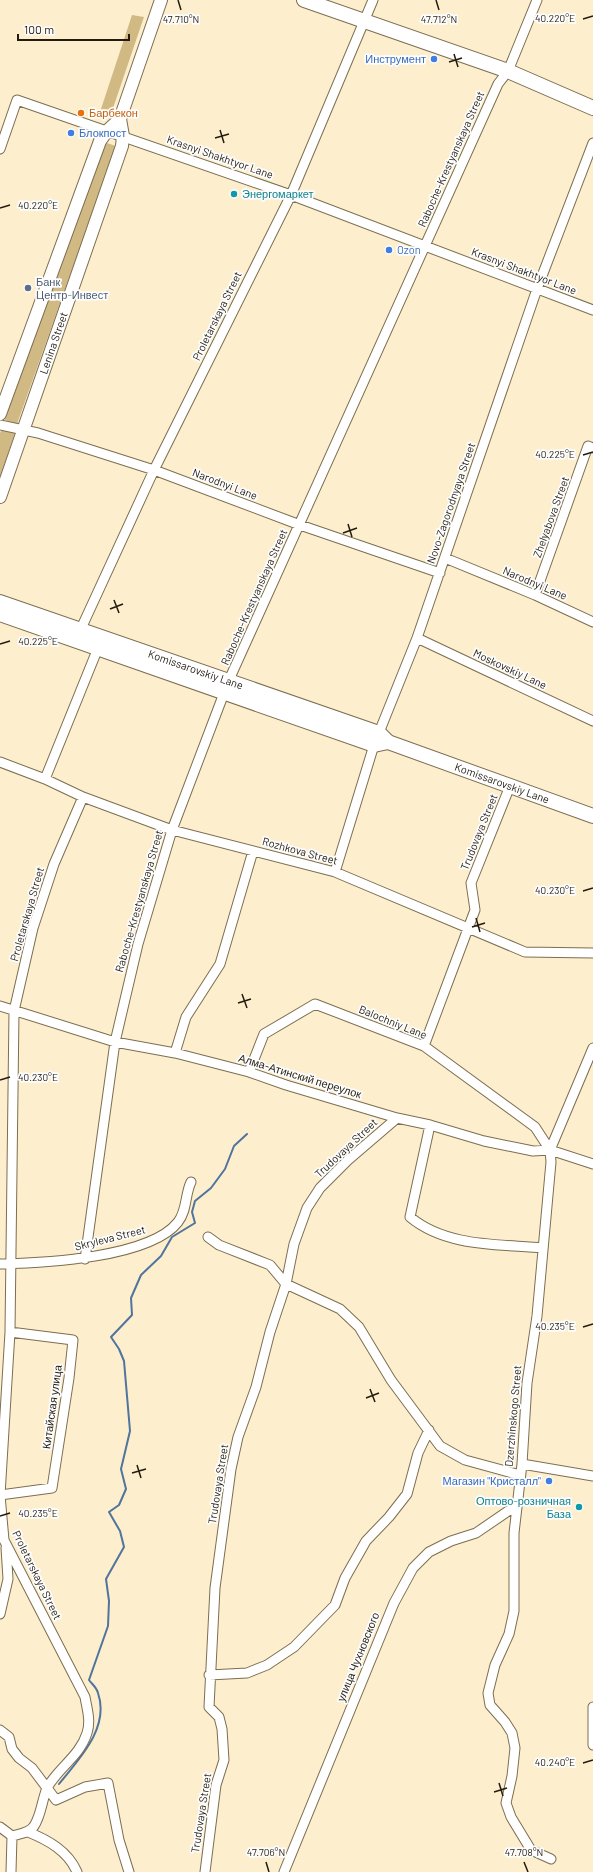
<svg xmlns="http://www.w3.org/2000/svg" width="593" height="1872" font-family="Barlow,sans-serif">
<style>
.green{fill:#d1b984}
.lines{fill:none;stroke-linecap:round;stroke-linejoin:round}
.stream{stroke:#4f749d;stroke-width:2}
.street-casing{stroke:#7c6e51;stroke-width:11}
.secondary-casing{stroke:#7c6e51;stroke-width:14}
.primary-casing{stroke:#7c6e51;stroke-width:16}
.street{stroke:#fff;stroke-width:9}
.secondary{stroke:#fff;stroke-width:12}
.primary{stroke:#fff;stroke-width:14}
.ticks{fill:none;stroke:#221c10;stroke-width:1.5}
.shop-dot{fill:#3f7fe0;stroke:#fdfdfd;stroke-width:1.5}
.food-dot{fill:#e8710a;stroke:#fdfdfd;stroke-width:1.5}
.culture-dot{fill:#0f9aa8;stroke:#fdfdfd;stroke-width:1.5}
.service-dot{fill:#5c6f8a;stroke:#fdfdfd;stroke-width:1.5}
.labels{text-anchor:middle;stroke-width:3.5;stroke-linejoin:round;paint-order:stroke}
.shop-label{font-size:11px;fill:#366cbe;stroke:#fdfdfd;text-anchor:end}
.food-label{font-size:11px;fill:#c56008;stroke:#fdfdfd;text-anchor:start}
.street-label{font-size:11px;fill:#221c10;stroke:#fdfdfd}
.culture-label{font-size:11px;fill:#0d838f;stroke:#fdfdfd;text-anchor:start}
.service-label{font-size:11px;fill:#4e5e75;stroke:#fdfdfd;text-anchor:start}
.ticks-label{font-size:10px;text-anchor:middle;fill:#221c10;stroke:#fdfdfd;stroke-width:3.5;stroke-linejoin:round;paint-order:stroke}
</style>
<rect width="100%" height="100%" fill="#fdeecd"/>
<path class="green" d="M132 15 144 17 111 114 101 109Z
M104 142 116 146 17 424 5 420Z
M2 429 15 433 0 477V433Z"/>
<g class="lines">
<path class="stream" d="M59 1784C79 1759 110 1728 98 1693 97 1688 92 1684 89 1680L108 1626 109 1601 106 1579 124 1547 120 1531 109 1512 119 1505 126 1489 121 1469 130 1431 124 1361 119 1349 111 1337 132 1315 131 1298 141 1275 161 1256 172 1237 195 1223 192 1212 195 1201 211 1188 225 1169 234 1146 247 1134"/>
<g class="street-casing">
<path id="street" d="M0 149 17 100 291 195 593 310
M0 425 38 433 154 470 300 525 440 573
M445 558 535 595 593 622
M535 595 588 446 593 448
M79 633 154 470 291 195 373 0
M417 638 593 721
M0 762 45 779 83 797 172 830 335 872 525 952 593 953
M45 779 98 648
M335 872 374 745 417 638 537 289 593 143
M0 1006 115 1042 175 1053 249 1072 286 1085 397 1118 430 1125 484 1141 533 1151 550 1150 593 1164
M424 1046 475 910 471 883 510 786
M175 1053 186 1017 220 964 253 851
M249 1072 264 1034 315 1004 424 1046 535 1127 550 1150
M430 1125 410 1217C446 1247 498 1244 543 1248
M208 1237 219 1245 270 1265 286 1284 340 1309 359 1327 391 1380 440 1446 465 1460 520 1475
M85 1259 115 1042 138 944 172 830 229 680 498 84 508 71 537 0
M0 1264C43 1263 150 1258 178 1222 187 1211 185 1194 191 1182
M522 1464 593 1476
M0 1495 52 1488 69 1378 73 1340 10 1332
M0 1614 8 1579 6 1548
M209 1675 247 1673 267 1665 294 1647 335 1605 345 1578 366 1541 389 1517 407 1494 418 1453 429 1430
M593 1707V1745
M0 1730 9 1737 12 1749 19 1758 32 1768 56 1800 85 1787 108 1783 119 1840 129 1872
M0 1827 12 1836
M28 1832C48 1840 68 1851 77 1872
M12 1836C19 1834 30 1833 34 1826 41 1816 42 1800 47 1788 58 1768 80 1756 87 1733 91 1721 87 1709 85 1697L4 1540 0 1495 10 1332 14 1011 33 928 54 864 83 797
M551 1859 531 1850 511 1817 506 1803 512 1776 515 1748 512 1733 505 1722 490 1705 488 1693 495 1665 509 1634 514 1611V1533L522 1464 527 1383 537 1316 551 1162 550 1150 593 1048
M11 1872 12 1836
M205 1872 216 1785 224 1760 222 1729 219 1717 209 1707 215 1588 231 1469 238 1437 256 1387 270 1332 286 1284 294 1244 307 1208 320 1188 348 1160 397 1118
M284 1872 394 1603 413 1568 429 1552 451 1541 476 1533 517 1505"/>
</g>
<g class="secondary-casing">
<g id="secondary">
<path d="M0 414 100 141 107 131 120 119"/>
<path id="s1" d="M0 497 122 146 123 136 120 119 161 0"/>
</g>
</g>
<g class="primary-casing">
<g id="primary">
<path d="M304 0 508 71 593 108"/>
<path id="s2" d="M0 602 379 733 388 742 593 816"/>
<path d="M0 614 374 745 388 742"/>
</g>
</g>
<use href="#street" class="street"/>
<use href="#secondary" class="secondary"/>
<use href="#primary" class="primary"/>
</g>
<path class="ticks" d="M178 0 181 10M436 0 439 10M583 19 593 16M454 54 458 67M449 62 462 58M220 130 224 143M215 138 229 134M0 208 10 205M583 455 593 452M348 524 352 537M343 533 357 528M114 600 119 613M110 609 123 604M0 644 10 641M583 891 593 888M476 918 480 932M472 927 485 923M242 994 247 1008M238 1003 251 999M0 1080 10 1077M583 1327 593 1324M370 1389 375 1402M366 1398 379 1393M137 1465 141 1478M132 1473 146 1469M0 1516 10 1513M583 1763 593 1760M499 1783 503 1796M494 1792 507 1788M266 1862 269 1872M524 1862 528 1872"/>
<g class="shop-dot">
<circle cx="434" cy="59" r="4"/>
<circle cx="71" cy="133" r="4"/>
<circle cx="389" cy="250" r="4"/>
<circle cx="549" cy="1481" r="4"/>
</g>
<circle class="food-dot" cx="81" cy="113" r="4"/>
<g class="culture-dot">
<circle cx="234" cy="194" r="4"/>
<circle cx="579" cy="1507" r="4"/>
</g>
<circle class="service-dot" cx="28" cy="288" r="4"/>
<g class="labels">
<g class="shop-label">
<text x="426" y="63">Инструмент</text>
<text x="79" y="137" text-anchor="start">Блокпост</text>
<text x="397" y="254" text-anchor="start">Ozon</text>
<text x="541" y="1485">Магазин "Кристалл"</text>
</g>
<g class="food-label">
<text x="89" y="117">Барбекон</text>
</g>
<g class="street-label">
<text transform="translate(220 157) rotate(19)" y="4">Krasnyi Shakhtyor Lane</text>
<text transform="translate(451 159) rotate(-66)" y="4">Raboche-Krestyanskaya Street</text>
<text transform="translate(524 271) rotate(21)" y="4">Krasnyi Shakhtyor Lane</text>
<text transform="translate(217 316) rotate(-64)" y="4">Proletarskaya Street</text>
<text dy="4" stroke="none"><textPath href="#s1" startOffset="163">Lenina Street</textPath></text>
<text transform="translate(225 484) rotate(21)" y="4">Narodnyi Lane</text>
<text transform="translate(451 503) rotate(-71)" y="4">Novo-Zagorodnyaya Street</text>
<text transform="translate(551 517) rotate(-70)" y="4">Zhelyabova Street</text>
<text transform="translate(535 583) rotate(23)" y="4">Narodnyi Lane</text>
<text transform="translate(254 597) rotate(-66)" y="4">Raboche-Krestyanskaya Street</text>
<text dy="4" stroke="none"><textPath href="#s2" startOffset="207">Komissarovskiy Lane</textPath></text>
<text transform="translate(510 669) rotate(25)" y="4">Moskovskiy Lane</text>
<text dy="4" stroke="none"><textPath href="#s2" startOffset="535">Komissarovskiy Lane</textPath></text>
<text transform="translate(479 832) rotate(-68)" y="4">Trudovaya Street</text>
<text transform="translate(300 851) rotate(15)" y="4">Rozhkova Street</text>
<text transform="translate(139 901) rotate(-74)" y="4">Raboche-Krestyanskaya Street</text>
<text transform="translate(27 914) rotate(-74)" y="4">Proletarskaya Street</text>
<text transform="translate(393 1022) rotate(22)" y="4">Balochniy Lane</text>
<text transform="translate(300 1076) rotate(17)" y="4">Алма-Атинский переулок</text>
<text transform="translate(346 1148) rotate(-43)" y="4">Trudovaya Street</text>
<text transform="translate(110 1238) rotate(-14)" y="4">Skryleva Street</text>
<text transform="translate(52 1407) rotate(-82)" y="4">Китайская улица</text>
<text transform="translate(513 1416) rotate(-85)" y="4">Dzerzhinskogo Street</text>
<text transform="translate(218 1484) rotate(-81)" y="4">Trudovaya Street</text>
<text transform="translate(37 1575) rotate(64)" y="4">Proletarskaya Street</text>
<text transform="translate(358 1657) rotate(-68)" y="4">улица Чухновского</text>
<text transform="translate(201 1813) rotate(-81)" y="4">Trudovaya Street</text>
</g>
<g class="culture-label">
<text x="242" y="198">Энергомаркет</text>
<text x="571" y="1505" text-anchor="end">Оптово-розничная<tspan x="571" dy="13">База</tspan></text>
</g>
<g class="service-label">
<text x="36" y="286">Банк<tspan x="36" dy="13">Центр-Инвест</tspan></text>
</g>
</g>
<g class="ticks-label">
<text x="555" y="22">40.220°E</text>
<text x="181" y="23">47.710°N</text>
<text x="439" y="23">47.712°N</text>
<text x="38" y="209">40.220°E</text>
<text x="555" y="458">40.225°E</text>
<text x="38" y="645">40.225°E</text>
<text x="555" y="894">40.230°E</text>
<text x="38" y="1081">40.230°E</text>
<text x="555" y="1330">40.235°E</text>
<text x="38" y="1517">40.235°E</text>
<text x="555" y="1766">40.240°E</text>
<text x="266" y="1856">47.706°N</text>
<text x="524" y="1856">47.708°N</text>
</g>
<path d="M18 34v6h111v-6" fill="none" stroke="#221c10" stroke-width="2"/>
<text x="24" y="34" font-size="12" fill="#221c10" stroke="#fdfdfd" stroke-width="3" paint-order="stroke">100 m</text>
</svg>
